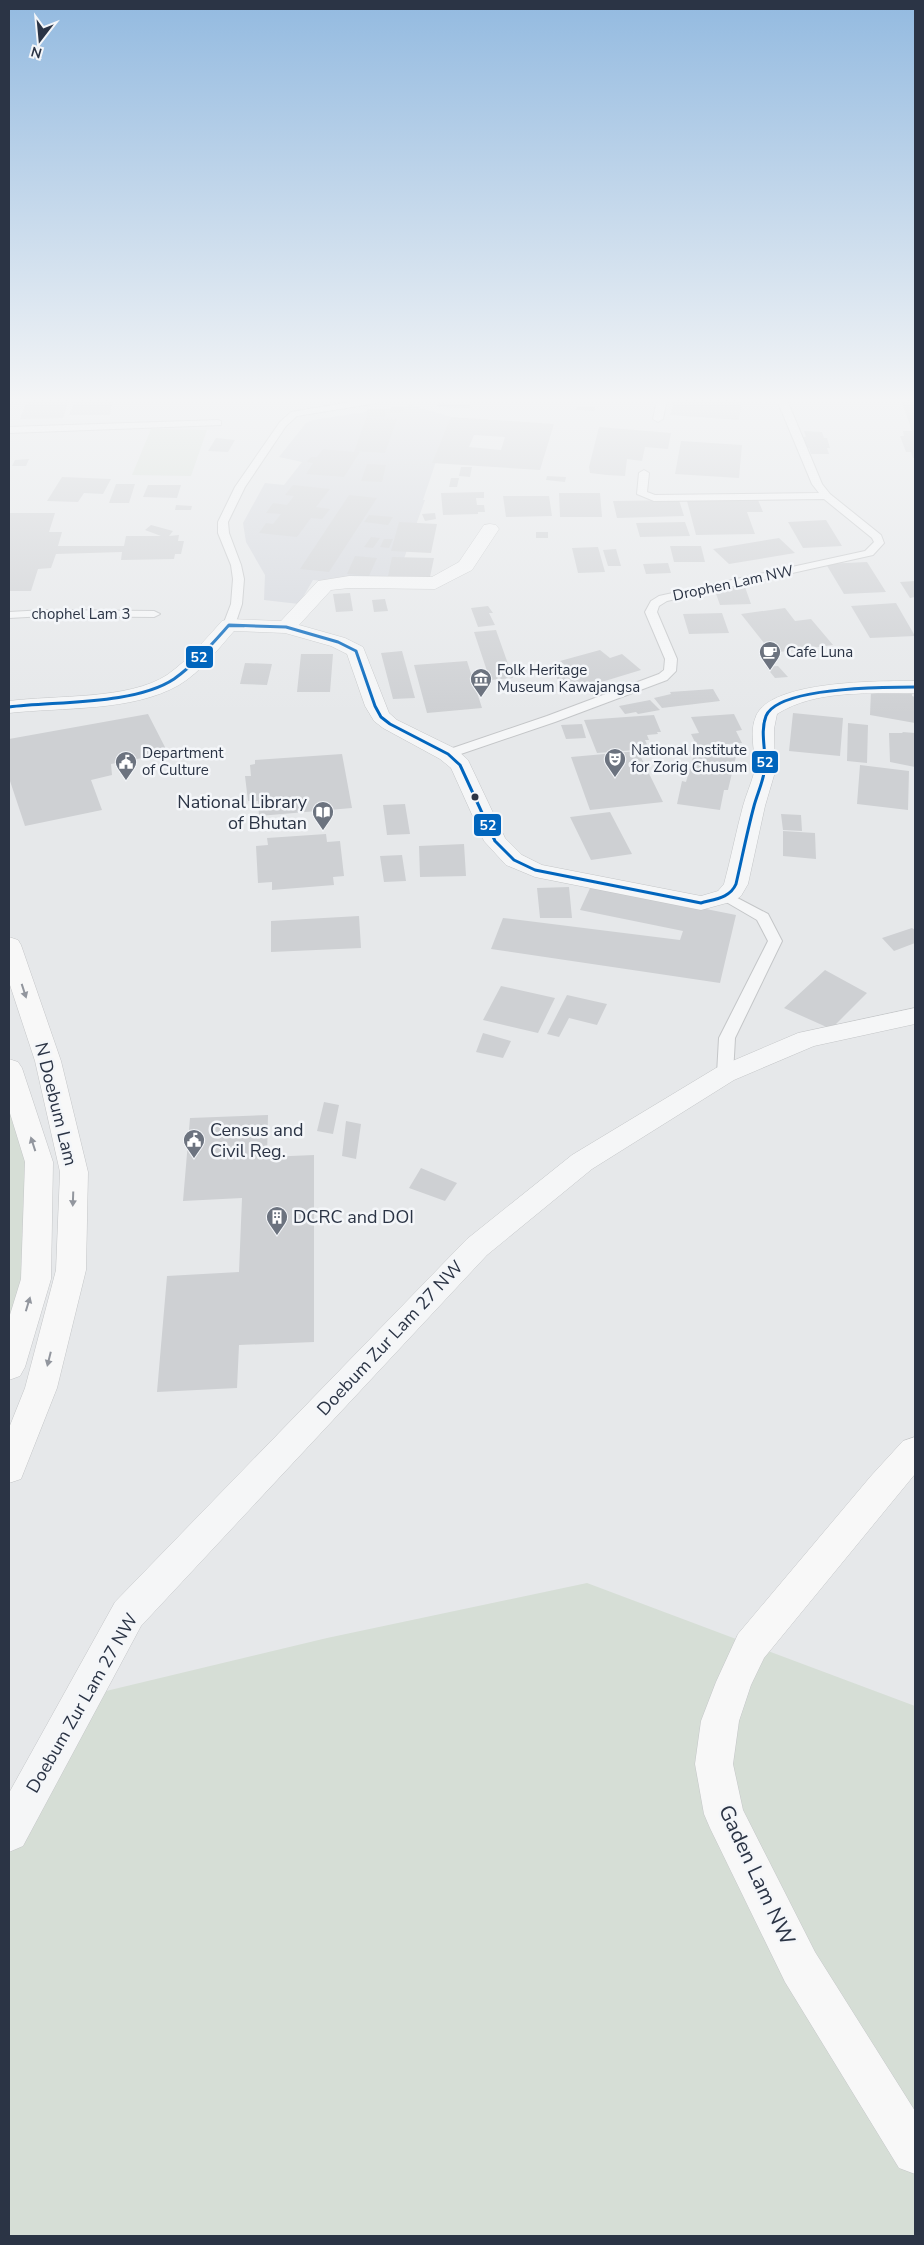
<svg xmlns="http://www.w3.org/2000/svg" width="924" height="2245" font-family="'Nunito Sans',sans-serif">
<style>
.built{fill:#d4d7dd}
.green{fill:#d6ded6}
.building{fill:#ced0d3;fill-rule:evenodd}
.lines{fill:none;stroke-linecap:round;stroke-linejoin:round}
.service-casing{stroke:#c4c6c8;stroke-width:2}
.minor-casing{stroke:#c4c6c8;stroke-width:1}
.secondary-casing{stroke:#c4c6c8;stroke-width:1}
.service{fill:#f5f6f7;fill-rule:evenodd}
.minor{fill:#f5f6f7;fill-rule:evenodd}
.secondary{fill:#f8f8f8;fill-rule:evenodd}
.bus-1-far1-casing{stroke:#f4f6f9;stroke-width:5}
.bus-1-casing{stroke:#f4f6f9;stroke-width:6}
.bus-1-far1{stroke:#0065bd;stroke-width:2.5}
.bus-1{stroke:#0065bd;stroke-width:3}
.oneway{fill:#92969e}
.bus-dot{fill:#2b3445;stroke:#f4f6f9;stroke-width:2}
.labels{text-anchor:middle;stroke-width:5;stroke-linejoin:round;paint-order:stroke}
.far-street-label{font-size:15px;fill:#2b3445;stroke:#f4f6f9}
.far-poi-label{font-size:15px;fill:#2b3445;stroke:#f4f6f9;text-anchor:start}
.poi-label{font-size:18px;fill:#2b3445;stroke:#f4f6f9;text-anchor:start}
.street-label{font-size:18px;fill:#2b3445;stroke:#f4f6f9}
.near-street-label{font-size:21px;fill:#2b3445;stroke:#f4f6f9}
.line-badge{stroke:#f4f6f9;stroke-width:2}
.badge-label{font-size:14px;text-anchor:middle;font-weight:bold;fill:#fff}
</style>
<rect width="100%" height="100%" fill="#e6e8ea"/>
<path class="built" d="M411 405 451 417 423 500H425L393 589 313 580 299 604 264 600 265 575 246 542 243 523 265 483 284 485 302 462 279 457 306 423 313 420Z"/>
<path class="green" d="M151 429 207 430 191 476 132 475Z
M9 1056 36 1139 33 1311 9 1373Z
M587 1583 915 1706V2236H9V1819L81 1697 327 1638Z"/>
<path class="building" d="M27 400H69L63 418 20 419Z
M75 400H112L110 415H69Z
M674 400H742L739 420 670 415Z
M901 400H915V458H913L911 452H906L900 436H904L903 431H912Z
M438 403 471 405 470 408 436 407Z
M577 406 595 407 594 411 576 410Z
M391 407 404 408 402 413H390Z
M367 409H385V417H367Z
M451 417 554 424 540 470 432 463ZM474 435 505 437 501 450 469 447Z
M366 418 397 419 385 453 355 451 360 452 344 477 306 474 313 463 307 462 311 457H317L323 449 354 452Z
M599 427 671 433 668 449 645 447 642 461 627 459 625 476 607 475 590 473 589 467Z
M804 431 822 432 824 438H827L830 448H827L829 454H811L809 448H805L802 437H806Z
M216 438 235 440 228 452 208 451Z
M681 441 742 445 739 478 675 474Z
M29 459 26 466H12L15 460Z
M367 464 386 465 382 482 361 481Z
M461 467H472L470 477 459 476Z
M547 476 566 477 565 482 546 480Z
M62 477 111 479 103 494 84 493 78 502 47 501Z
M451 478H459L457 487H449Z
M116 484H135L129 503H109Z
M148 485H181L177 498 143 497Z
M293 485 330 489 316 507 330 509 322 519 311 518 297 537 259 533 266 523 273 524 281 514 266 513 273 503 287 505 294 496 285 495Z
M484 492V498H476L477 505H484L485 512H478V514L443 515 441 493Z
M559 493H600L602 517H560Z
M349 495 377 498 329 572 300 569Z
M503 496H549L552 516 506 517Z
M679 500 684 516 617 518 613 501Z
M758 500 763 512H747L755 534 696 535 687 501Z
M176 505 192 506 191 510H175Z
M9 513H55L49 532H62L58 546H124L126 536H161L145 530 151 525 173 531 169 536 179 535 178 541H184L181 554H175L174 559 121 560 122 552 56 554 51 568 38 569 31 591H9Z
M435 513 436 519 425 521 422 514Z
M369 515 393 517 388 525 364 522Z
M826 520 842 546 803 548 788 522Z
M399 522 437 524 431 553 391 551Z
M685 522 690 536 640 537 636 523Z
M536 532H548V538H536Z
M371 537 380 538 373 548 364 547Z
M779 538 795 553 729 564 713 549Z
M384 539H393L389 548 380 547Z
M670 546H701L705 562H674Z
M598 547 605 572 578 573 572 548Z
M616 549 621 566H608L603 550Z
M355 556 377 558 369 576 347 574Z
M392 557 434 558 430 577 388 576Z
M867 562 886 592 844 594 826 564Z
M668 563 671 573 646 574 643 564Z
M915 581V597L910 598 900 582Z
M745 587 751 604 720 605 714 588Z
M350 593 353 611 336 612 333 594Z
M385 599 388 611 374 612 372 600Z
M896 603 915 636 870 638 851 606Z
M488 606 493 613H489L495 625 478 627 471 608Z
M785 608 795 621 811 619 833 645 772 653 741 614Z
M722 613 729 633 689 634 683 614Z
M496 630 513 678 490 680 474 632Z
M600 650 610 658 622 654 641 670 572 691 553 675 570 669 560 661Z
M402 651 415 698 393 699 381 653Z
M301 654H333L330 692H297Z
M467 661 482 708 427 713 414 665Z
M245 663 272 664 267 685 240 684Z
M778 666 788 677 775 678 766 667Z
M713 689 720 701 662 708 654 698 671 694 670 692Z
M871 691 912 694V696L915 697V723L870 715Z
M650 700 660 710 638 714 636 712 625 714 619 706Z
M793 713 843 718 840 756 789 751Z
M148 714 168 753 111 764 112 775 91 780 102 810 25 826 9 778V739Z
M734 714 742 730 736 731 742 743 697 746 691 734 699 733 691 717Z
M654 715 661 732H657L658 734 647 735 649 740H645L649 749 597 753 584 720Z
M848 723 868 725 867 763 847 761Z
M582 724 586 738 566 739 561 725Z
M902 732 915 733V767L890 762 889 733H903Z
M696 747 737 752 728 790H724L720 810 677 804 682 781 686 782Z
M638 751 663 802 590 810 571 757Z
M342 754 352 808 259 816 258 801H248L245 776H251L250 765 255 764V760Z
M860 765 909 771 908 810 857 804Z
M405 804 410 834 387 835 383 805Z
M610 812 632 854 591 860 570 817Z
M781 814 801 815 802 831 783 830Z
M783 831 815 833 816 859 783 856Z
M326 834 327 842 340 841 344 876 333 877 334 885 272 890V882L258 883 256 846 268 845 267 838Z
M464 844 466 876 420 877 419 846Z
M402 855 406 881 384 882 380 856Z
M591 886 736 915 720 983 491 949 503 918 680 940 683 931 580 910Z
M569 887 572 918H540L537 888Z
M359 916 361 948 271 952V921Z
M912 928 915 930V943L894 951 882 938Z
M825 970 867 993 831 1029 784 1008Z
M501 986 555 998 538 1033 483 1020Z
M567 995 607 1004 597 1025 569 1018 559 1037 547 1034Z
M483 1033 511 1041 503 1058 476 1052Z
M324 1102 339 1105 333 1134 317 1131Z
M268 1115 267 1157 314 1155V1342L239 1345 237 1388 157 1392 167 1276 239 1272 242 1198 183 1201 190 1118Z
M346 1121 361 1124 356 1159 342 1156Z
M421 1168 457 1183 445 1201 409 1188Z"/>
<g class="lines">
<g class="service-casing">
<path id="service" d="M363 400H382L377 403 297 416 286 426 245 487 228 522 229 533 241 565 244 579 242 604 235 625 233 627H225L223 625 231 604 233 579 231 565 218 533V522L235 487 280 422 291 412Z
M657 400H667L663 419 658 422 653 419Z
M777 400H787L822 484 830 494 881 535 884 543 873 555 667 601 659 606 657 612 677 659 676 671 667 680 555 722 452 757H444L442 754 444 751 547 716 659 674 664 670 665 659 645 612 651 601 659 596 865 551 874 542 872 538 824 499 654 501 637 494 639 473 644 470 649 473 647 492 655 495 819 493 812 484Z
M218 420 221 421V425L9 433V427Z
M45 610 154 611 160 614 154 617 45 616 9 618V612Z
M726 892 768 914 782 941 735 1038 733 1074 731 1078 725 1079 719 1078 717 1074 719 1038 768 941 757 920 721 899 719 896 721 893Z"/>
</g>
<g class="minor-casing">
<path id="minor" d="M490 524 496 525 499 529 472 570 435 589 349 588 331 590 299 625 345 638 363 647 389 713 397 720 456 749 468 760 505 838 522 855 542 865 701 896 718 891 724 884C731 858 736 832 743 806 746 795 751 784 754 773 757 755 748 734 756 716 771 680 881 681 915 681V693C871 694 816 689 777 714L774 729 775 772 765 806 748 884 741 896 734 901 701 910 535 877 506 865 484 841 451 768 440 759 383 728 374 721 365 706 347 654 331 646 285 633 234 631C218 649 201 672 179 685 132 712 62 707 9 713V701C55 695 129 700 167 675 188 660 205 640 222 621L229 619 281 621 318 581 349 576 432 577 459 562 484 525Z
M915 1008V1024L814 1046 734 1080 592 1169 487 1255 141 1626 23 1846 9 1852V1793L115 1602 467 1239 572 1155 716 1068 798 1033Z"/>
</g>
<g class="secondary-casing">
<path id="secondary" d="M9 937 18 940 21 945 61 1061 88 1172 86 1270 57 1388 21 1479 9 1483V1428L25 1388 56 1270 60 1172 35 1061 9 982Z
M9 1059 18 1062 22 1068 53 1162 51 1279 25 1367 20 1376 9 1380V1318L21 1279 25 1162 9 1110Z
M915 1437V1474L764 1658 751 1685 739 1721 733 1764 743 1810 815 1952 915 2111V2174L899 2168 785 1982 710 1828 704 1814 695 1764 701 1721 716 1682 738 1634 871 1476 903 1441Z"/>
</g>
<use href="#service" class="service"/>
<use href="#minor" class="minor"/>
<use href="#secondary" class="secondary"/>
<g class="bus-1-far1-casing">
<path id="bus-1-far1" d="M229 626H244"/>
</g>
<g class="bus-1-casing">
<path id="bus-1" d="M9 707C56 701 135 705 174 679 195 664 212 644 229 625L286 627 338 642 356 651 375 706 381 717 390 724 448 754 460 765 495 841 514 860 535 870 701 903C715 899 730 898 736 884 742 858 747 832 754 806 757 795 762 784 764 773 768 755 759 734 766 716 778 687 886 687 915 687"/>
</g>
<use href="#bus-1-far1" class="bus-1-far1"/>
<use href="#bus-1" class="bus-1"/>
</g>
<defs><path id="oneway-solid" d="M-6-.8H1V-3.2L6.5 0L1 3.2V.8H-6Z" transform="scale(1.25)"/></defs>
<g class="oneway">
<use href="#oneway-solid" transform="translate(24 991) rotate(72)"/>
<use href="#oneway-solid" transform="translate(33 1144) rotate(-108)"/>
<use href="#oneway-solid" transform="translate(73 1199) rotate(92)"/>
<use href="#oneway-solid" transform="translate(28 1304) rotate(-73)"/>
<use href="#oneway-solid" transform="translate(49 1359) rotate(104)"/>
</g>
<linearGradient id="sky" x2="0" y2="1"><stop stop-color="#93bae0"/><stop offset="0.56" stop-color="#f4f5f6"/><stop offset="1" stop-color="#f4f5f6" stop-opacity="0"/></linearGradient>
<rect width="924" height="714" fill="url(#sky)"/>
<defs>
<g id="cafe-pin" transform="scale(1.125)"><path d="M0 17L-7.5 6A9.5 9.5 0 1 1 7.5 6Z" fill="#6c737f" stroke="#f4f6f9"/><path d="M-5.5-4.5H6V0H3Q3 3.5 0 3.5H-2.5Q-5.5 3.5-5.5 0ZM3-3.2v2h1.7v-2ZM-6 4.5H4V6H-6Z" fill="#fff"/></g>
<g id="museum-pin" transform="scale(1.125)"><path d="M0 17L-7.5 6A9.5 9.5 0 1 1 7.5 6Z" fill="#6c737f" stroke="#f4f6f9"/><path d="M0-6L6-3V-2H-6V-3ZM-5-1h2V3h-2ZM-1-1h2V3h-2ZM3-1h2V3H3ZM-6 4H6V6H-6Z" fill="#fff"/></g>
<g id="theatre-pin" transform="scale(1.125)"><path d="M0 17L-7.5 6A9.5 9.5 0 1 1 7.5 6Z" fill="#6c737f" stroke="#f4f6f9"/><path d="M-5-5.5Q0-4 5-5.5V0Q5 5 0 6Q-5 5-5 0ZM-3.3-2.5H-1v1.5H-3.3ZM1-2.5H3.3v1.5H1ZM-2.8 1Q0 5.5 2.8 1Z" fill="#fff"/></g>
<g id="civic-pin" transform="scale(1.125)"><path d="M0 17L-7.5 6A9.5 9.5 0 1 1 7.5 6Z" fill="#6c737f" stroke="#f4f6f9"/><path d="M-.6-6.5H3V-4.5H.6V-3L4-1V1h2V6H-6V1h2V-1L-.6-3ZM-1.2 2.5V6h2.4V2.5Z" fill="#fff"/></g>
<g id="library-pin" transform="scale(1.125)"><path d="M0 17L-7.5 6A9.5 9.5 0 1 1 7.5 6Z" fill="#6c737f" stroke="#f4f6f9"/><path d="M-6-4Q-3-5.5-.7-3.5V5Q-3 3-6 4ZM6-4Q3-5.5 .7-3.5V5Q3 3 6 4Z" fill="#fff"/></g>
<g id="building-pin" transform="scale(1.125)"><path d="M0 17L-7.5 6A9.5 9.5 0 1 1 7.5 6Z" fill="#6c737f" stroke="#f4f6f9"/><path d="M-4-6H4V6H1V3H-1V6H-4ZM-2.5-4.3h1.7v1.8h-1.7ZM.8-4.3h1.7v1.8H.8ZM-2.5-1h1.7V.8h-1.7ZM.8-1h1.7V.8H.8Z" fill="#fff"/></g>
</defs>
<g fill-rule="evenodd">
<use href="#cafe-pin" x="770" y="652"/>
<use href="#museum-pin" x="481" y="679"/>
<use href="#theatre-pin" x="615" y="759"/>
<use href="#civic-pin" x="126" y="762"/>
<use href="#library-pin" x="323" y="812"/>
<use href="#civic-pin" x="194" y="1140"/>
<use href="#building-pin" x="277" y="1217"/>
</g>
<circle class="bus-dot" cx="475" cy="797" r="4.5"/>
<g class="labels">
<g class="far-street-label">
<text transform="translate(733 583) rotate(-12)" y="5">Drophen Lam NW</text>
<text x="81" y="619">chophel Lam 3</text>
</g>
<g class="far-poi-label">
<text x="786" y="657">Cafe Luna</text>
<text x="497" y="675">Folk Heritage<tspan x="497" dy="17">Museum Kawajangsa</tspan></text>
<text x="631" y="755">National Institute<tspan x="631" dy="17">for Zorig Chusum</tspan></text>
<text x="142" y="758">Department<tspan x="142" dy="17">of Culture</tspan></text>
</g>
<g class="poi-label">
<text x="307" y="808" text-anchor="end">National Library<tspan x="307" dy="21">of Bhutan</tspan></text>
<text x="210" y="1136">Census and<tspan x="210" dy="21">Civil Reg.</tspan></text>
<text x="293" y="1223">DCRC and DOI</text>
</g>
<g class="street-label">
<text transform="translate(56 1104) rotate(76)" y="6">N Doebum Lam</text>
<text transform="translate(390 1338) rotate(-47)" y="6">Doebum Zur Lam 27 NW</text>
<text transform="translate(82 1703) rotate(-60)" y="6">Doebum Zur Lam 27 NW</text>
</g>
<g class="near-street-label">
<text transform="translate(757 1875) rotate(65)" y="7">Gaden Lam NW</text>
</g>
</g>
<g class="line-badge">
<rect x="185" y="645" width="29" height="24" rx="5" fill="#0065bd"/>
<rect x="751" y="750" width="28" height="24" rx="5" fill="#0065bd"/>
<rect x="473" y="813" width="29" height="24" rx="5" fill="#0065bd"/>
</g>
<g class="badge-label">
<text x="199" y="662">52</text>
<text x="765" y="767">52</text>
<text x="488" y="830">52</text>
</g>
<rect width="924" height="2245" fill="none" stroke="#2b3445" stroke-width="20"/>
<g transform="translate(40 40) rotate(196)" stroke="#f4f6f9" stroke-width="4" paint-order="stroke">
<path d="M0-4L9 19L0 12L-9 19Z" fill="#2b3445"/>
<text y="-8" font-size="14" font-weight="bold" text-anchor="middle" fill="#2b3445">N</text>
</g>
</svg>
